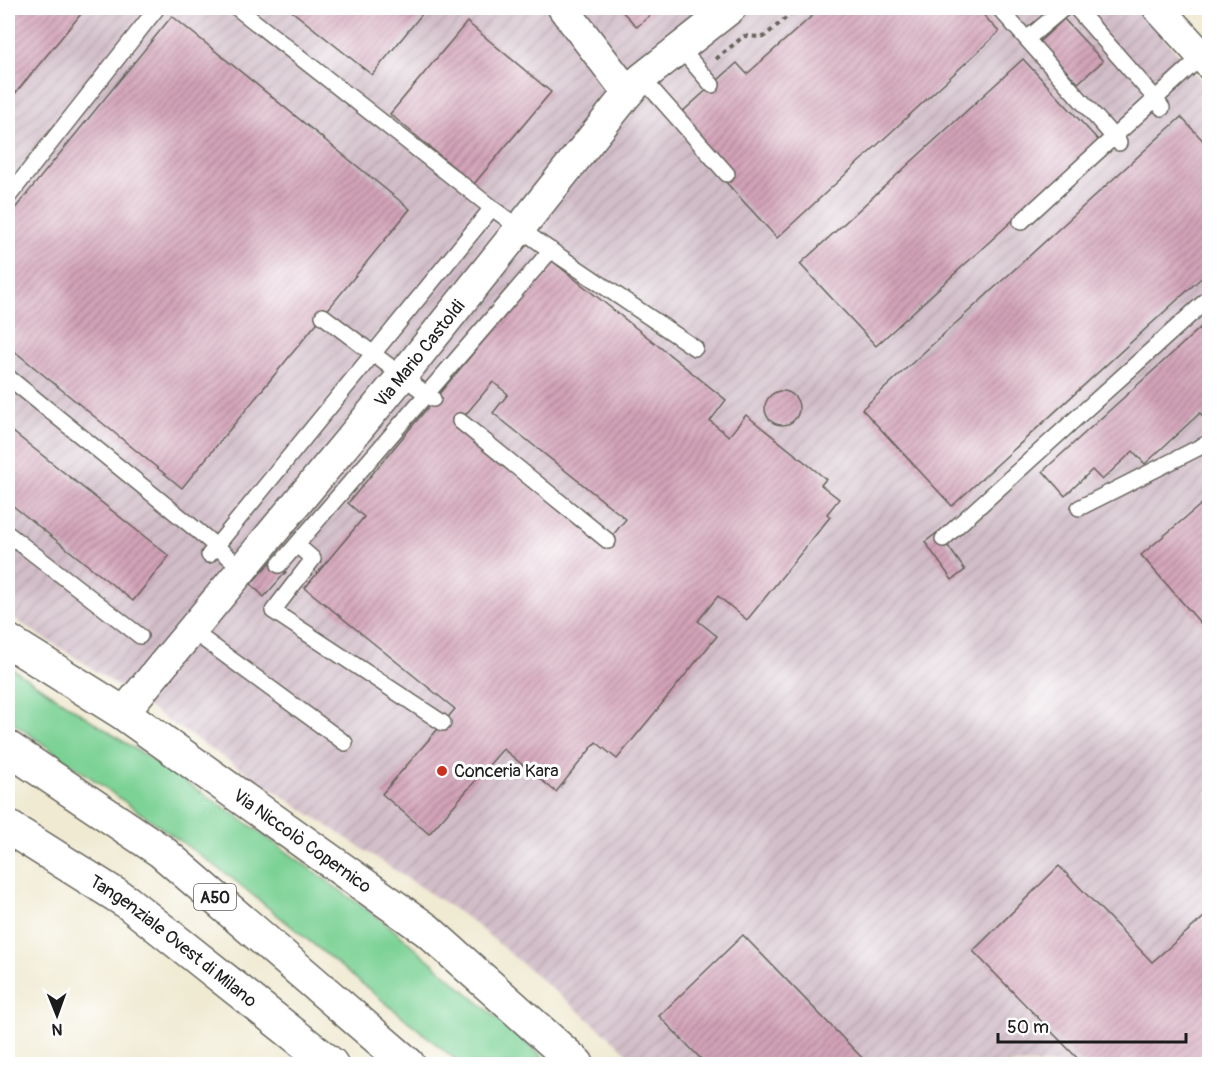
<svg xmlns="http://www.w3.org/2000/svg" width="1217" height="1072" font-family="Pangolin,sans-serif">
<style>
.industrial{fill:url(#industrial-furrows)}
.grass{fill:#7cd295;stroke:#4c7758;stroke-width:1.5}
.building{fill:url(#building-hatch);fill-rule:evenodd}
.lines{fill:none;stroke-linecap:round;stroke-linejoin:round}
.service-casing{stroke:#66645c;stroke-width:18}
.minor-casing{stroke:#66645c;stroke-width:33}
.tertiary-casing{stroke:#66645c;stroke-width:36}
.motorway-casing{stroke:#66645c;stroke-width:36}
.path{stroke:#66645c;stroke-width:4;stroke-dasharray:4.5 4.5;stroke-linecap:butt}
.service{stroke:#fff;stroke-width:15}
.minor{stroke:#fff;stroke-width:30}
.tertiary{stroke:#fff;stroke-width:33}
.motorway{stroke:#fff;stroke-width:33}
.poi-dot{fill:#c8321e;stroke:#fff;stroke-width:2}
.labels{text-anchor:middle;stroke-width:6;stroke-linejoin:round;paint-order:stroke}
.shield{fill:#fff;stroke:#606060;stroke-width:1.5}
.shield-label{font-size:16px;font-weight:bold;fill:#1c1c1c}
.street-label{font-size:18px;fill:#1c1c1c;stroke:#fff}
.poi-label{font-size:18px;fill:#1c1c1c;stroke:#fff;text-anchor:start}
</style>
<defs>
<pattern id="industrial-furrows" width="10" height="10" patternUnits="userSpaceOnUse" patternTransform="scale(1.5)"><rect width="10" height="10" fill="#d1bdc8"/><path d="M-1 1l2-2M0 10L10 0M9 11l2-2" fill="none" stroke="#b3a2ab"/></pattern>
<pattern id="building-hatch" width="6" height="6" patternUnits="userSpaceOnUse" patternTransform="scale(1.5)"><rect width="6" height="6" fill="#d3a3b8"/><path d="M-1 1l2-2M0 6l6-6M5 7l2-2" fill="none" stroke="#aa8495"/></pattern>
</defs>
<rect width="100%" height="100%" fill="#fff"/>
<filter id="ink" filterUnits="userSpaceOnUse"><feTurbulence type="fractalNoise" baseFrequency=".0167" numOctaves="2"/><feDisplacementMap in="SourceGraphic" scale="12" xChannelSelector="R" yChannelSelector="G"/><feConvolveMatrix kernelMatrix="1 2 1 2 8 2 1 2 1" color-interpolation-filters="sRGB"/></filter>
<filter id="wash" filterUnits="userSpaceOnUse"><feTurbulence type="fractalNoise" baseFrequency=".008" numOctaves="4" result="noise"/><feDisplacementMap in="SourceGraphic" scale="24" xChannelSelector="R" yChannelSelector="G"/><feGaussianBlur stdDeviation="1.35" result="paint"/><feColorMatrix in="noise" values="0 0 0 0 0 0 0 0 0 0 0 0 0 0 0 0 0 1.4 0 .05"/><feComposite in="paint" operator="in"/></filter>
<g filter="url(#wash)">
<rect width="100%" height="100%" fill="#f0ead2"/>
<path class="industrial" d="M8 8H1138L1209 89V1064H638L612 1039 469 919 167 720 84 663 8 615Z"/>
<path class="grass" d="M8 666 233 813 388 925 551 1064H461L228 875 8 719Z"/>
<g id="blocks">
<path class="building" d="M8 8H86L8 102Z
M288 8H427L372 75Z
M619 8H658L637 27Z
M821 8H977L999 32 777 238 722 178 681 113 737 63 747 74Z
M172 16 410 209 182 488 8 346V217Z
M1064 19 1103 61 1078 83 1039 42Z
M467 22 551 92 474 184 390 114Z
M1023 59 1099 141 876 346 800 264Z
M1181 117 1210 148V270L952 506 862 409Z
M551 260 726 400 710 421 729 436 746 415 826 479 821 485 839 499 827 514 830 517 747 620 718 596 698 621 717 636 617 759 596 742 556 792 503 749 429 834 382 794 455 709 305 588 364 517 348 503ZM493 382 508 394 493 413 626 519 604 546 456 426Z
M1210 319V424L1200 413 1145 464 1133 451 1102 480 1092 470 1065 496 1043 471Z
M765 408a17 17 0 1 1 34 0a17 17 0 1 1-34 0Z
M8 428 169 556 133 601 8 502Z
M1204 502 1210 509V634L1141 555Z
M938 532 965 570 952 580 925 542Z
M273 559 286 572 264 597 251 584Z
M1059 866 1152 962 1210 912V1064H1083L973 951Z
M743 935 868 1064H706L659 1016Z"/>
</g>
</g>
<g filter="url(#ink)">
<use href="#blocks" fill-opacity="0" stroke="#66645c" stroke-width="1.5"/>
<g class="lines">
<g class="service-casing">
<path id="service" d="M237 8 492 208 540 243 695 348
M999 8 1119 143
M1076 8 1155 98 1162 108
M1027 39 1064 8
M680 48 712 85
M642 78 727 174
M8 197 157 8
M1021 222 1202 56
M323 316 433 399
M8 377 199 532 243 569
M460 421 608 541
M1079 508 1210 442
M8 534 140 636
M943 539 1210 297
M297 545 313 559 273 611 443 723
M209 555 492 208
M279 565 551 250
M191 630 345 743"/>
</g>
<g class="minor-casing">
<g id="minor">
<path d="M563 8 628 93"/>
<path d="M1158 8 1210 65"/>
<path id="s1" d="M123 713 402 376 628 93 642 78 731 8"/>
</g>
</g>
<g class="tertiary-casing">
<g id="tertiary">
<path id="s2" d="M8 641 123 713 427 930 577 1064"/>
</g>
</g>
<g class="motorway-casing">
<g id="motorway">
<path d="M8 748 161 851 408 1064"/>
<path id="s3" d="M8 827 127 902 331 1064"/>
</g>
</g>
<path class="path" d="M716 59 744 36 764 37 797 8"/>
<use href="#service" class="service"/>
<use href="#minor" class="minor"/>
<use href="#tertiary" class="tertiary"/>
<use href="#motorway" class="motorway"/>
</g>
</g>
<circle class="poi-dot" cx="442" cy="771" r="6"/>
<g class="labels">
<rect class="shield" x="194" y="884" width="42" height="26" rx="4.5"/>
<g class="shield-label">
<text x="215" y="903">A50</text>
</g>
<g class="street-label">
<text dy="6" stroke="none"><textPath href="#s1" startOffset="466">Via Mario Castoldi</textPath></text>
<text dy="6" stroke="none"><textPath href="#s2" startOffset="356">Via Niccolò Copernico</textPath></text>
<text dy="6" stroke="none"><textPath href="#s3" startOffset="201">Tangenziale Ovest di Milano</textPath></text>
</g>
<g class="poi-label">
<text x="454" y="777">Conceria Kara</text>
</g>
</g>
<rect width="1217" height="1072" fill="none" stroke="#fff" stroke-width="30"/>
<g transform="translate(57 1015) rotate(179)" stroke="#ffffff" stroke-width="4.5" paint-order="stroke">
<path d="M0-4.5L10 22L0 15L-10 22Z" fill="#1c1c1c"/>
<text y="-9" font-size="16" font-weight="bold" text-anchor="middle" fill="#1c1c1c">N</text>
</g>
<path d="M998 1033v9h188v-9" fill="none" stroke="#1c1c1c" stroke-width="3"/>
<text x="1007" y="1033" font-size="18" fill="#1c1c1c" stroke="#ffffff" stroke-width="4.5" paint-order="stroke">50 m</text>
</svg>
